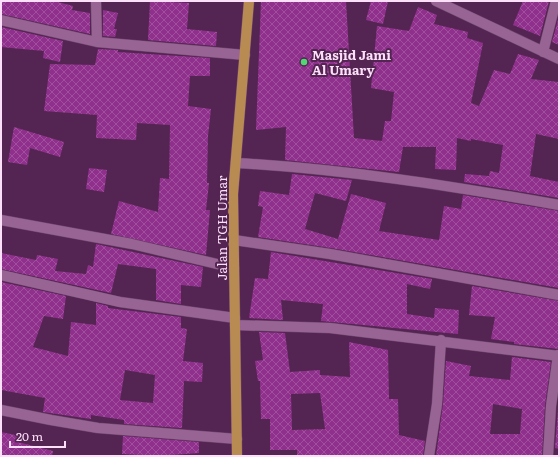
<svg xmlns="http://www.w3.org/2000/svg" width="560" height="457" font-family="Literata,serif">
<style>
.building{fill:url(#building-cross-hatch);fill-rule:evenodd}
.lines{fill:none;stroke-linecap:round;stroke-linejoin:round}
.minor-casing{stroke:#6f466d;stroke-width:11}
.major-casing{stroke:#6f466d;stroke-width:11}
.minor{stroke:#976494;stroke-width:10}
.major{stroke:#b88b53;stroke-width:10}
.poi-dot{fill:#51d674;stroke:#542552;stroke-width:1.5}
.labels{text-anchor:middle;stroke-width:4;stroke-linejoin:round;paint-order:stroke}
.poi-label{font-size:13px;font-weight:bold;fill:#fcdff9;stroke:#542552;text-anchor:start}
.street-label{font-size:13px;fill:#fcdff9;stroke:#542552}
</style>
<defs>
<pattern id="building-cross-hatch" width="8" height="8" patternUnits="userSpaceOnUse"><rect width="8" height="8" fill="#8f318c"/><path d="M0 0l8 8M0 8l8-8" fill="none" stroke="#a04e9d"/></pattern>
</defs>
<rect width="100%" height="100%" fill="#542552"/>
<path class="building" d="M1 1H54L73 6 72 10 90 13V34L1 14Z
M150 1 189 3 187 29 217 32 216 46 148 40Z
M261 1H346L354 138 382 141 385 121H391L394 92 371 88 377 26 409 31 418 7 437 15 434 24 468 32 467 38 483 43 471 103 479 106 494 70 510 74 518 54 539 60 531 79 559 82V139L536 134 530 176 559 182V198L464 182 465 174 489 176 490 171 499 173 503 145 471 139V141L457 138 456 170 435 169 436 147H403L399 172 285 160 286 127 256 130Z
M371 1H388L383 24 366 20Z
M523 1H549L540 36 513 25Z
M103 10 118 13 114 29H117L115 37 103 36Z
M559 16V45L552 42Z
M1 27 63 41 60 62 43 58 44 51 1 47Z
M98 49 118 50V52L210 58V76H190L188 106 211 109 208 136 207 183H209L206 210H210L206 255 111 234 119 201 158 212 160 178 169 179 170 125 137 123 136 140 96 138 97 115 44 111 50 64 95 65Z
M14 127 64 142 60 157 30 148 27 165 8 162Z
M89 168 107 170 104 192 86 189Z
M292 174 352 180 346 201 315 193 305 229 338 239 351 194 386 203 379 231 439 240 444 206 461 209 463 195 559 211V288L331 248 258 237 263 207 258 206 260 191 289 195Z
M96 244 203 267 201 287 181 285V304L156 300V269L118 264 111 293 1 269V253L36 260 37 255 58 259 55 271 86 274 88 265 93 267Z
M271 252 432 279 430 289 407 284V314L434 318 435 308 459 310 458 334 321 321 323 304 281 300 283 320 249 318 255 278 268 279Z
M1 282 66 296 63 319 44 316 33 347 68 356 71 322 96 325V303L108 306V308L181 317V328L187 329 183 361 203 363 202 382 184 381 182 428 124 424V420L91 415V419L43 412 45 398 1 390ZM125 370 155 375 153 403 120 400Z
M472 286 559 301V349L514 344V342L491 339 495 317 469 315Z
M259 332 285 333 290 372 320 370V375L350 377 349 342 388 350 389 399H398L399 435 425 441 423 456H297V450H270V419H261L260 381H258L255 361 263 360ZM320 393 325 429 292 430 291 394Z
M512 357 551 362 545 405 542 456H436L443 404 446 361 471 366 469 376 510 380ZM493 404 522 409 520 434H490Z
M559 396V449L555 448Z
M1 432 20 436 18 442 53 451 52 456H1Z
M123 436 199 442V453L158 456 122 454Z"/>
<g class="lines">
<g class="minor-casing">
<path id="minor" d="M96 1 97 42
M436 1 559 59
M1 20 97 42 245 55
M543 52 556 1
M236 163C344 169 452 186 559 205
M1 220 132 244 234 268
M234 240 330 254 559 295
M1 275 120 302 235 318
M235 325 330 328 559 356
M1 410 51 420 98 428 237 439
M429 456 437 404 441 340
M548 456 551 406 558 355"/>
</g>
<g class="major-casing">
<path id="major" d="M237 456 233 194 249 1"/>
</g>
<use href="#minor" class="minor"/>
<use href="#major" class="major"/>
</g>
<circle class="poi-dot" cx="304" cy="62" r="4"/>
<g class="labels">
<g class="poi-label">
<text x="312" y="60">Masjid Jami<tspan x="312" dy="15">Al Umary</tspan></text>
</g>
<g class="street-label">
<text transform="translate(222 228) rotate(-90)" y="5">Jalan TGH Umar</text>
</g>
</g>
<rect width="560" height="457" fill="none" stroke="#fcdff9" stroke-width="4"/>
<path d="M10 441v6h55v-6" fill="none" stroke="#fcdff9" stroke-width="2"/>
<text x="16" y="441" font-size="12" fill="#fcdff9" stroke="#542552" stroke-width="3" paint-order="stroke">20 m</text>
</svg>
